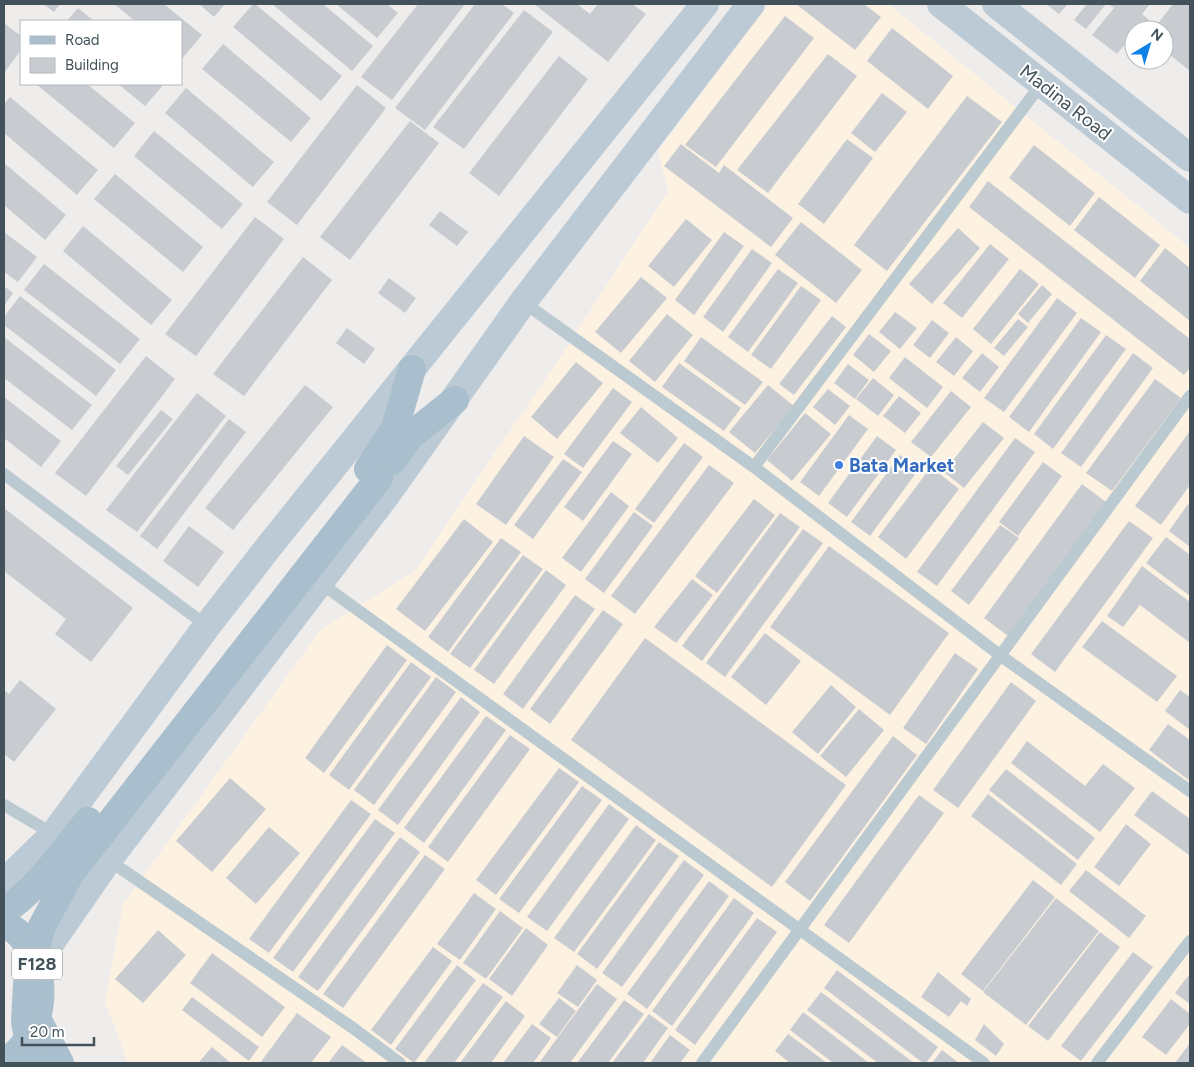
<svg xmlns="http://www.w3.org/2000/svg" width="1194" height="1067" font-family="Figtree,sans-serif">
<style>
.commercial{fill:#fdf2e2}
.building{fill:#c8ccd1}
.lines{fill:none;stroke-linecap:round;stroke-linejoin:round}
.lane{stroke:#bbc9d0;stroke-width:12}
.secondary{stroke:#bbcad4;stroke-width:28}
.primary{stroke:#a9bfcd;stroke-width:28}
.primary-bridge{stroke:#a9bfcd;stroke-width:28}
.shop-dot{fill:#3f7fe0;stroke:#fff;stroke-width:2}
.labels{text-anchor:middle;stroke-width:4;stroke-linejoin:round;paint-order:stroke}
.shield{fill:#fff;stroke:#7b868c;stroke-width:1}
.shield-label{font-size:18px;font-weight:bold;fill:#43525a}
.street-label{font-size:19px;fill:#43525a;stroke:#fff}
.shop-label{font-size:19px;font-weight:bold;fill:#366cbe;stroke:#fff;text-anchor:start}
</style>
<rect width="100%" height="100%" fill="#efecec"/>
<path class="commercial" d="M769 4H888L1190 248V1063H128L105 1002 123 904 321 629 415 571 558 360 668 191 658 151Z"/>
<path class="building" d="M43 4H60L54 12Z
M114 4H164L202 35 181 60V21H135Z
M199 4H225L214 17Z
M253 4H255L342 76 321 101 233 27Z
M272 4H323L373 46 352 71Z
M336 4H387L398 13 377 38Z
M418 4H465L392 100 361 77Z
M475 4H502L514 13 425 130 395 108Z
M534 4H577L590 14 598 4H632L646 14 608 62Z
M796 4H864L881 17 855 50Z
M1046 4H1068L1059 14Z
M1087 4H1106L1086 29 1074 20Z
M1108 4H1150L1142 14 1149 20 1142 30H1134V40L1130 45 1127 42 1117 54 1092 35 1114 8Z
M1173 4H1190V71L1164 50V30H1153Z
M78 8 94 21H67Z
M524 10 553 32 464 149 433 127Z
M785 16 814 38 716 167 685 145Z
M4 23 21 36V50L4 73Z
M892 28 953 76 928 109 867 61Z
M223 44 311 118 291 142 202 69Z
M828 54 857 76 768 193 737 170Z
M559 56 588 79 499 196 469 173Z
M36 84H87L135 123 114 148Z
M118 84H164L145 106Z
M357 85 386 108 297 225 267 202Z
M186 88 274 162 253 187 165 113Z
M882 93 907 112 875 152 851 133Z
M967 96 1002 122 887 271 854 245Z
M10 97 98 170 77 195 4 133V104Z
M410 121 439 143 350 260 320 237Z
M154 131 243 204 222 229 134 156Z
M847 139 873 158 824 224 798 204Z
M681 144 719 173 724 165 793 218 771 247 664 166Z
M1034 145 1095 193 1070 226 1009 178Z
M4 163 66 215 45 240 4 205Z
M115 174 203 247 183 272 94 199Z
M988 181 1190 339V368L1184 375 969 207Z
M1099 197 1160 245 1135 278 1074 230Z
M440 211 468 232 457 246 429 225Z
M255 217 284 239 196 356 165 334Z
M686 219 712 240 674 287 648 266Z
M801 222 862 270 836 303 775 255Z
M83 226 172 300 151 325 63 251Z
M958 228 980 248 932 304 909 284Z
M4 232 37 257 18 282 4 272Z
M724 232 744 246 694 315 675 300Z
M990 244 1009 259 962 318 943 303Z
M1165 248 1190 268V321L1140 281Z
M752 249 772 263 723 332 703 317Z
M303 257 332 280 244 396 213 374Z
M44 264 140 339 120 364 24 290Z
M778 269 798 283 748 352 728 337Z
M1020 269 1039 284 991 344 973 329Z
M641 277 667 298 621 353 595 332Z
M389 278 416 298 405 313 378 293Z
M1042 285 1052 294 1028 323 1018 314Z
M4 286 13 293 4 306Z
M801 286 821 300 771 369 751 355Z
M20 296 116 370 96 396 4 325V317Z
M1057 298 1077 313 1004 412 984 398Z
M895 312 917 328 900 349 879 332Z
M667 314 693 335 655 382 629 361Z
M832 316 846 327 794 395 779 384Z
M1081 318 1101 332 1029 432 1009 417Z
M1018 319 1028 327 1004 356 994 348Z
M932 320 949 333 930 358 913 345Z
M347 328 375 349 364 364 336 343Z
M869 334 891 351 874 372 853 355Z
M1106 335 1126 349 1053 449 1034 434Z
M4 337 92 405 72 430 4 378Z
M701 337 763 382 745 405 684 361Z
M956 337 973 351 954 376 936 362Z
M982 353 999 367 980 392 962 378Z
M1133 353 1153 368 1081 467 1061 453Z
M146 356 175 379 86 496 55 473Z
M905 357 943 387 927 408 889 378Z
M576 362 603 383 557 439 531 417Z
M679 363 741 408 724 431 662 387Z
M848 364 869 380 855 399 834 383Z
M873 378 894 395 878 416 856 399Z
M1155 379 1181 398 1112 491 1086 473Z
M305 385 333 407 233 530 205 508Z
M768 385 794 406 755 453 729 432Z
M613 388 632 402 583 468 564 454Z
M828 389 850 406 835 425 813 407Z
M951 391 971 407 931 457 911 442Z
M197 393 226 416 137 532 106 510Z
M899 396 921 413 905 433 883 416Z
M4 397 61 441 41 467 4 438Z
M641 407 678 438 658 463 620 433Z
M161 410 173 419 128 475 116 466Z
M805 413 831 434 792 481 767 460Z
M849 415 868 429 819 496 800 482Z
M229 419 246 432 157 549 140 536Z
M983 422 1004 438 964 488 944 472Z
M1190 431V485L1161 525 1135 506Z
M524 436 554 457 506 525 476 504Z
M877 436 896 450 847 517 828 503Z
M1015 438 1035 452 937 586 917 572Z
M613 441 632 454 583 521 564 507Z
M684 443 703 457 654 523 635 509Z
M900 455 919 469 870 536 851 522Z
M563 459 582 472 533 539 514 525Z
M1043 462 1062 476 1018 536 999 522Z
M709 465 734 483 635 614 611 596Z
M931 467 959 489 906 559 878 537Z
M1082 484 1106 502 1008 636 984 618Z
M611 492 629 506 581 572 562 558Z
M754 499 775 515 717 593 695 576Z
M1188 504 1190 506V547L1169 531Z
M4 508 133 608 91 662 55 634 66 619 4 571Z
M634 512 653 526 604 593 585 579Z
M780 513 800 527 702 661 682 646Z
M464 519 493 542 425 631 396 609Z
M1129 521 1153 538 1055 672 1031 654Z
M1000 525 1019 538 969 605 951 591Z
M189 526 224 552 198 587 163 561Z
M803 529 823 543 725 677 706 663Z
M1166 537 1190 555V596L1146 563Z
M501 538 521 552 448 652 428 637Z
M829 546 949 633 890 715 770 627Z
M523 555 543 569 470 668 450 654Z
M1142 566 1190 602V643L1140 605 1123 627 1107 616Z
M546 570 566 585 494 684 474 670Z
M692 579 713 595 676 643 654 627Z
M575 595 595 609 523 709 503 694Z
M603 610 623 624 550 724 530 709Z
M1102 621 1177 676 1157 702 1082 647Z
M765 633 801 661 766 705 731 677Z
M645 638 846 785 772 887 571 740Z
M387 645 407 660 324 773 305 758Z
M955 653 978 669 926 744 903 728Z
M411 662 431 677 349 790 329 775Z
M436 677 456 692 374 805 354 790Z
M20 680 56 709 14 762 4 754V690L9 694Z
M1011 682 1036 701 958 808 933 790Z
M831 685 856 707 818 754 792 732Z
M1180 690 1190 697V730L1165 711Z
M461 697 480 712 398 825 378 810Z
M859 709 884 730 846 777 820 756Z
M486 716 506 730 424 843 404 828Z
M1168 724 1190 740V781L1149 750Z
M510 735 530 749 448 862 428 847Z
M893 736 917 755 810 901 785 882Z
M1027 741 1085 786 1103 764 1135 788 1100 832 1011 763Z
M559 768 579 782 496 895 476 880Z
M1006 769 1095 838 1078 860 989 790Z
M230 778 266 809 212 872 176 841Z
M582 786 602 800 519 913 499 899Z
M1152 791 1190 819 1189 855 1134 815Z
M988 794 1077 864 1061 885 971 816Z
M919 795 944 813 849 943 824 925Z
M351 800 371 814 269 953 249 939Z
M609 804 629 819 547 931 527 917Z
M375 819 395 833 293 972 273 958Z
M1126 824 1151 844 1119 886 1094 867Z
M636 825 656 840 574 952 554 938Z
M269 827 300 853 256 904 226 878Z
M400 837 420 852 318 991 298 977Z
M659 842 679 856 597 969 577 954Z
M425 855 445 869 343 1008 323 994Z
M684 860 704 875 622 987 602 973Z
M1086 870 1146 916 1129 938 1069 891Z
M1033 880 1055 897 983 991 961 974Z
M709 881 729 896 647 1009 627 994Z
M474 893 496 909 460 960 437 944Z
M734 898 754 913 672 1026 652 1011Z
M1056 898 1099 931 1026 1025 983 992Z
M500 911 523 928 486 979 463 963Z
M757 918 777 932 695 1045 675 1030Z
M526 928 548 945 512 996 489 979Z
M158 930 186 955 143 1003 115 979Z
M1100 932 1120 947 1048 1041 1028 1026Z
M433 947 452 961 391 1045 371 1030Z
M1133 952 1153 967 1081 1061 1061 1046Z
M212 953 285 1007 262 1037 190 983Z
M457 965 476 980 414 1063 395 1049Z
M577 965 597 980 578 1007 557 993Z
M837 970 938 1047 926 1063H923L824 988Z
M938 972 971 999 967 1006 961 1001 949 1017 921 997Z
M1188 976 1190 977V1004L1175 993Z
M483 983 503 997 454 1063H424Z
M597 984 617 999 570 1063H539Z
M821 992 914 1063H878L807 1010Z
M192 997 259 1047 249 1061 182 1010Z
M559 998 576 1011 557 1037 539 1024Z
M1171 999 1190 1014V1024L1166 1055 1142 1037Z
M624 1000 644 1014 608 1063H577Z
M506 1001 525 1016 491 1063H460Z
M803 1012 869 1063H833L790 1030Z
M297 1013 331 1037 311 1063H260Z
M649 1014 668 1028 643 1063H612Z
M532 1024 551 1038 533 1063H503Z
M984 1024 1004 1044 996 1056 975 1040Z
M788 1034 827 1063H790L775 1051Z
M670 1035 690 1050 680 1063H650Z
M1190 1043V1063H1175Z
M342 1045 367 1063H328Z
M212 1047 231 1063H198Z
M942 1050 959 1063H932Z"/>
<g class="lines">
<path class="lane" d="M523 302 754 467 1001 656 1190 791
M754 467 1042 83
M4 474 207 626
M319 582 984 1063
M4 805 55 835
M107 859 353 1028 400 1063
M702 1063 1190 396
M1097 1063 1190 941"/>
<path class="secondary" d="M941 4 1190 200
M996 4 1190 158
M4 883 54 834 207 626 267 549 705 4
M36 964 108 860 387 494 523 302 751 4"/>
<path class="primary" d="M392 461 410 436 455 400
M368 469 395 428 412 369
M4 923C8 926 13 929 17 932 52 965 48 1037 4 1062
M37 1018 60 1063"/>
<path class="primary-bridge" d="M4 911C38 889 62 852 88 821
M33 1063 25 1022 27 984 41 928 70 874 379 478"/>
</g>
<circle class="shop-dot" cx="839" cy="465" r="5"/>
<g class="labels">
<rect class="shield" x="12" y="948.5" width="50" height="31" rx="4"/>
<g class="shield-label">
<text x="37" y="970">F128</text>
</g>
<g class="street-label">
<text transform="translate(1066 102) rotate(38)" y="7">Madina Road</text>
</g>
<g class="shop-label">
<text x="849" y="472">Bata Market</text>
</g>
</g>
<rect width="1194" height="1067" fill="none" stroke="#43525a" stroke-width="10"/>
<rect x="20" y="20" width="162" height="65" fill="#ffffff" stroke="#b4babd"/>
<rect x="30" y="36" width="25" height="8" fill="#a9bfcd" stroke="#b4babd"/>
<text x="65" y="45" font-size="15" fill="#43525a">Road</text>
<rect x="30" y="58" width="25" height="15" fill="#c8ccd1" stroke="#b4babd"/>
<text x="65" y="70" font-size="15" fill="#43525a">Building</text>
<g transform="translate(1149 45) rotate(38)"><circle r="24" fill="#ffffff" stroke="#b4babd"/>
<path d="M0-4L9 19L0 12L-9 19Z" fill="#0d83e7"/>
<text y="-8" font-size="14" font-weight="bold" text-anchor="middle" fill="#43525a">N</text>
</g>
<path d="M22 1037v8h72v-8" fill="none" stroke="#43525a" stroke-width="2.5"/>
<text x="30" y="1037" font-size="15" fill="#43525a" stroke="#ffffff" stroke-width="4" paint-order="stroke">20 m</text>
</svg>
